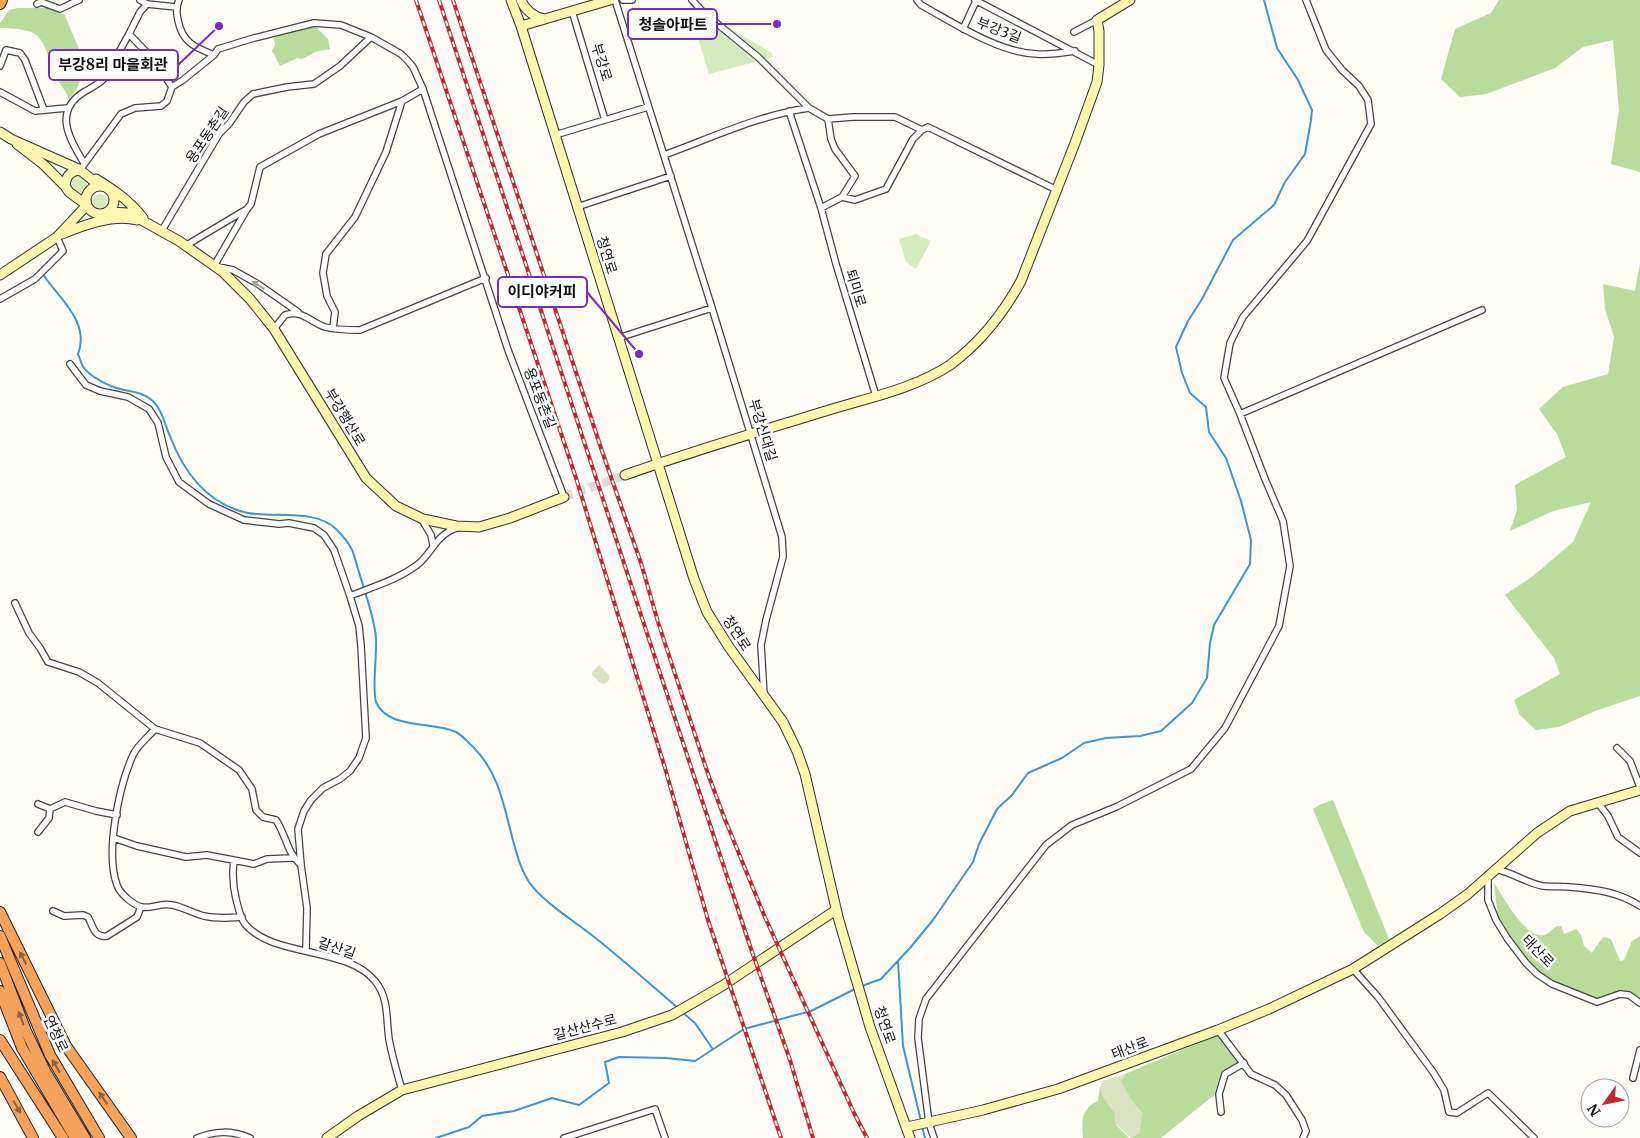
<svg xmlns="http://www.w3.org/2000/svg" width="1640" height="1138" font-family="Merriweather,'Noto Sans KR',serif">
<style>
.green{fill:#d5ebbd}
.forest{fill:#b9dc9c}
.cemetery{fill:#d9e3c4}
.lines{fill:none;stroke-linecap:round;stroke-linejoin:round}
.stream{stroke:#3f96cf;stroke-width:2}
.secondary-tunnel{stroke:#dbdad3;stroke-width:9;stroke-dasharray:9 4.5;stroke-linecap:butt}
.street-casing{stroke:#444;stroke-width:8}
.secondary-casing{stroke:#333;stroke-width:11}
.highway-casing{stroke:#222;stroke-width:12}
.street{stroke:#fff;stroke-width:5.5}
.secondary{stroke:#fff6b0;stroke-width:9}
.highway{stroke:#f5a25d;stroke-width:10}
.rail-casing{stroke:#c4262e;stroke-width:4}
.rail{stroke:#fff;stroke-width:2;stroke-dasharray:5.5;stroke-linecap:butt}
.oneway{fill:#a0a0a0}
.oneway2{fill:#8e613b}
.labels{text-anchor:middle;stroke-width:5;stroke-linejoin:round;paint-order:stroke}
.street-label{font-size:14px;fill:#111;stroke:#fff}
.leader{fill:none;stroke:#7b2cbf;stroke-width:2}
.callout-dot{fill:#7b2cbf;stroke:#fff;stroke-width:2}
.callout{fill:#fff;stroke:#7b2cbf;stroke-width:2}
.callout-label{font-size:15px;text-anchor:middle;font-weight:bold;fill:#111}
</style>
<rect width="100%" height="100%" fill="#fffdf5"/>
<path class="green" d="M696 9 772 53 773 57 709 74 691 15Z
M79 175 88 185 82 193 71 186V179Z
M93 201a7 7 0 1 1 14 0a7 7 0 1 1-14 0Z
M916 234 931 241 916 269 906 262 899 239Z"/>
<path class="forest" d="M1499 0H1640V172L1611 164 1619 110 1613 40 1583 47 1555 68 1486 94 1460 97 1441 79 1455 29 1491 13Z
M18 8H48L65 15C69 28 81 49 82 59 85 73 78 90 69 99 66 91 62 87 57 79 49 66 48 43 35 34 28 29 9 28 0 28V23L9 10Z
M314 25 328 39 330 49 315 52 302 59 297 58 280 66 272 51 275 45 274 38 278 34Z
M1640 263V696L1595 711 1559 727 1536 730 1520 715 1514 700 1560 674 1554 658 1505 595 1533 576 1573 542 1591 502 1553 511 1510 531 1517 510 1515 485 1566 457 1557 434 1539 409 1563 387 1608 374 1614 337 1605 309 1603 284 1635 291Z
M1333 800 1389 939 1378 946 1364 932 1313 809 1319 805Z
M1494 883C1503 896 1526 940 1544 935 1549 934 1553 928 1557 926H1561L1564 934 1576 929 1581 935 1584 946 1592 953 1603 937 1611 939 1620 961 1624 960 1632 941 1640 936V998L1629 992H1619L1596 999 1557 983 1541 973 1528 962 1510 939 1498 919Z
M1217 1035 1241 1063 1221 1073 1214 1095 1161 1138H1131L1139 1133 1142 1113 1133 1103 1121 1082 1125 1074Z
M1100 1086C1104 1097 1107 1104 1115 1112L1116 1125 1129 1138H1083C1082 1122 1080 1109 1098 1101Z"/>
<path class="cemetery" d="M599 665 610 676C609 682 607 683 602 684L592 675V672Z
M1125 1074 1121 1082 1133 1103 1142 1113 1139 1133 1131 1138 1116 1124 1115 1112C1107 1104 1097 1093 1102 1081Z"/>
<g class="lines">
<path class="stream" d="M44 276C61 300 90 323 78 354 80 358 81 364 84 368 90 376 106 385 117 388 128 392 139 391 149 398 162 407 164 423 170 436 182 468 203 498 237 510 266 521 312 506 336 529 341 534 348 542 351 548 355 555 356 564 359 572 365 593 374 616 376 638 377 653 372 691 376 702 388 730 433 721 456 732 462 735 469 743 474 748 502 776 505 815 516 851 519 862 523 873 529 882 543 902 574 921 593 936 622 959 650 984 679 1009
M898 961 903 1046 921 1121
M862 986 881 979 910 948 933 920 973 862 979 844 997 809 1012 795 1028 773 1062 758 1084 743 1106 738 1140 736 1161 731 1192 703 1207 678 1210 643 1214 625 1250 564 1251 540 1241 501 1226 458 1209 432 1206 407 1190 393 1182 373 1176 347 1188 321 1202 299 1233 240 1274 205 1285 182 1305 154 1311 120 1312 110 1298 80 1277 48 1264 0
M682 1012 695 1023 712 1048
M922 1126 925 1138
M436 1138 469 1127 482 1116 514 1111 552 1098 579 1105 609 1083 605 1062 619 1057 666 1058 695 1061 744 1029 811 1011 855 989"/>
<path class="secondary-tunnel" d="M564 497 625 475"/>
<g class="street-casing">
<path id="street" d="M140 0 147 4
M179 0C176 7 176 12 178 20 182 42 194 47 214 55L218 49 254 38 314 23 341 25 371 37
M615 0 712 308 782 537 783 557 766 620 761 645 764 695
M623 0H632
M917 0 921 5C954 23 999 53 1037 54 1050 55 1062 53 1075 51
M975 0 1099 65
M37 4 41 2 60 9 79 0
M572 11 605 120
M963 29 976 1
M1074 32 1097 20
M0 66 6 50 20 53 25 60 44 110
M172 87 154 60 129 34 140 12 147 4 176 7
M0 92 35 111 67 108
M809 108 828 119 853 117H895L922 130 928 127 1057 190
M789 111 821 208
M828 119 831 139 835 149 855 176 842 197
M555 135 648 107
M664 155C711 138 759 115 809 108L758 57 703 12 692 0
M84 163C69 139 53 111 84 92 94 86 104 82 110 70L107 56 119 52 129 34
M80 170 121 114 135 108 161 106 167 101 172 87 183 80 214 55
M577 207 671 176
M247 209 214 266 233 270 258 284 298 312
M161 232 219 134 229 124 244 102 253 94 287 87 314 84 340 66 371 37 401 54 408 61 413 67 423 89 508 350 564 497
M185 246 247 209 251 204 260 167 319 134 402 101
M0 299 35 279 63 251 57 237
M333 328 335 312 327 296 323 273 326 254 355 217 386 152 402 101 423 89
M274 329 285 315C302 309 310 322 325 327 336 330 349 330 360 330L486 278
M618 338 712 308
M70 364 86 385 100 391 128 397 149 409 158 423 166 457 179 482 209 504 244 520 279 524 289 523 314 528 324 535 334 550 350 596
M876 396 836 264 821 208 842 197 855 200 886 189 913 139 922 130
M1240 414 1482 310
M421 518 431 535 433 545
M20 614 15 603 29 633 40 648 48 662 79 672 98 683 155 729 200 743 239 770 252 789 256 810 263 817 276 820C286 835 287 853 301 865
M155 729C148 737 137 746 133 755 119 786 105 853 117 885 119 891 124 896 129 900 147 915 154 902 172 905 183 907 193 913 204 916 217 919 229 918 242 917
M1617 748 1630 761 1640 787
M1598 803 1608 816 1618 837 1640 853
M38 804 50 809
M38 832 49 818 50 809 65 802 96 811 117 815
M114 838 137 846 186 857 207 855 254 864 267 859 292 858
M234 861C232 874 233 886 236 899 238 906 240 918 245 924 273 958 347 946 375 981 389 998 386 1018 389 1039 392 1056 397 1073 402 1090
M1495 869C1512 872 1526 883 1543 886 1551 887 1561 886 1570 887 1595 889 1619 892 1640 906
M1488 875V900L1496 920 1507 938 1526 963 1537 974 1552 984 1597 1002 1620 994 1629 995 1640 1003
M53 911 64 916 83 915 88 917C93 926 94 938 107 936L137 917 141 907
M306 950 307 908 301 865 298 829 304 811 311 800 323 788 340 779 350 771 359 758 366 738 361 646 359 626 350 596C372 587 397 580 417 565 435 551 433 536 459 527
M1353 969 1378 997 1433 1072 1444 1090 1449 1112 1457 1113 1488 1093 1534 1138
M1218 1030 1251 1074 1275 1085 1286 1095 1302 1120 1306 1131 1303 1138
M1633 1078 1640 1050
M1221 1112 1219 1094 1225 1074 1244 1063
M197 1138C215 1131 231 1130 250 1138
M564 1138 655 1109 665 1138
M934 1138 929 1123 918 1038 919 1019 926 999 1046 845 1072 825 1116 807 1191 769 1225 728 1279 626 1290 566 1283 521 1265 479 1240 414 1224 378 1230 343 1243 317 1307 241 1371 124 1368 100 1359 86 1342 70 1326 50 1306 0"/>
</g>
<g class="secondary-casing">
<path id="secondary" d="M511 0 521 26 694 579 707 612 729 647 783 722 797 751 805 774 838 917 870 1027 910 1138
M521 0C525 10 534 17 544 19
M521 26 610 0
M0 132 11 139 81 170
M17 144 44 165 65 186
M96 179C114 190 130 201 143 218
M86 200a14 14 0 1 1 28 0a14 14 0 1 1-28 0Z
M107 212 129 213 179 241 223 272 250 299 274 329 366 478 396 506 423 519 456 526 479 527 510 518 564 497
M62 234C84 225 113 214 137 220
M0 275 57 237 87 205 69 192 65 186C66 176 70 171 80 170L100 186
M625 475C692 451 761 431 829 410 868 398 916 388 950 365 980 343 1003 314 1021 281L1075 143 1097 82 1099 65V31L1097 20 1130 0
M907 1127 983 1110 1058 1089 1218 1030 1269 1009 1353 969 1440 914 1468 894 1537 833 1570 811 1640 790
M327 1138 358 1116 402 1090 622 1032 672 1015 722 986 836 910"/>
</g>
<g class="highway-casing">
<path id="highway" d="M0 4 2 0
M0 912 66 1046 131 1138
M0 936 50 1055 99 1138
M0 963 26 1031 45 1071 85 1138
M0 991 22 1048 75 1138
M0 1040 63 1138
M0 1077 33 1138"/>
</g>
<use href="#street" class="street"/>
<use href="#secondary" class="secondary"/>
<use href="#highway" class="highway"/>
<g class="rail-casing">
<path id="rail" d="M416 0 576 478 665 768 708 920 781 1138
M439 0 664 685 750 946 790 1060 813 1138
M453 0 603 454 641 563 658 622 708 774 724 817 764 915 854 1113 867 1138"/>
</g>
<use href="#rail" class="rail"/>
</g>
<defs><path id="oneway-solid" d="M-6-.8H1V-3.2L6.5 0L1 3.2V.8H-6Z" transform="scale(1.25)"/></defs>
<use class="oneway" href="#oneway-solid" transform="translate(258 285) rotate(-148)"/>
<g class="oneway2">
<use href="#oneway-solid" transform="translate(23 958) rotate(-117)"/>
<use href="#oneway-solid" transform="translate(21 1018) rotate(-111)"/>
<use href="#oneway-solid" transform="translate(56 1066) rotate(-121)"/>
<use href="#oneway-solid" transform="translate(103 1098) rotate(-125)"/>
<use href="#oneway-solid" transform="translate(17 1107) rotate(61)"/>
</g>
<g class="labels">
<g class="street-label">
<text transform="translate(999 30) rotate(21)" y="5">부강3길</text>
<text transform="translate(602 62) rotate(73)" y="5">부강로</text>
<text transform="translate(207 135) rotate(-56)" y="5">용포동촌길</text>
<text transform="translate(607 255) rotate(73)" y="5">청연로</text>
<text transform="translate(856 288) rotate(73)" y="5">퇴미로</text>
<text transform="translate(540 398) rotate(69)" y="5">용포동촌길</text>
<text transform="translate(345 417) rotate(59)" y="5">부강행산로</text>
<text transform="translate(763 430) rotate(73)" y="5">부강신대길</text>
<text transform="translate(737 633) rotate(57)" y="5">청연로</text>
<text transform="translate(337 948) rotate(19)" y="5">갈산길</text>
<text transform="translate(1538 951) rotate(46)" y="5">태산로</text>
<text transform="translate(885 1025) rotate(71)" y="5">청연로</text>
<text transform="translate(585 1027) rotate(-15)" y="5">갈산산수로</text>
<text transform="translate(56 1034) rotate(65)" y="5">연청로</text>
<text transform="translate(1130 1048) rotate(-21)" y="5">태산로</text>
</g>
</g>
<path class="leader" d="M777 24L717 24M219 26L178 65M639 354L587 292"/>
<g class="callout-dot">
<circle cx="777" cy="24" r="5"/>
<circle cx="219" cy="26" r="5"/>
<circle cx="639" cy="354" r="5"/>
</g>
<g class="callout">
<rect x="628" y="9" width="89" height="30" rx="5"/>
<rect x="49" y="50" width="129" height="30" rx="5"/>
<rect x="498" y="277" width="89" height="30" rx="5"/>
</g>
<g class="callout-label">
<text x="673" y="30">청솔아파트</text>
<text x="113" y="70">부강8리 마을회관</text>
<text x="542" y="297">이디야커피</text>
</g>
<g transform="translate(1605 1103) rotate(237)"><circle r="24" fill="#ffffff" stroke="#a0a0a0"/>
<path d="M0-4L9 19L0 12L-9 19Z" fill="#c4262e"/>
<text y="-8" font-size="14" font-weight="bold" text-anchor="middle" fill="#111111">N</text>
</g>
</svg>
